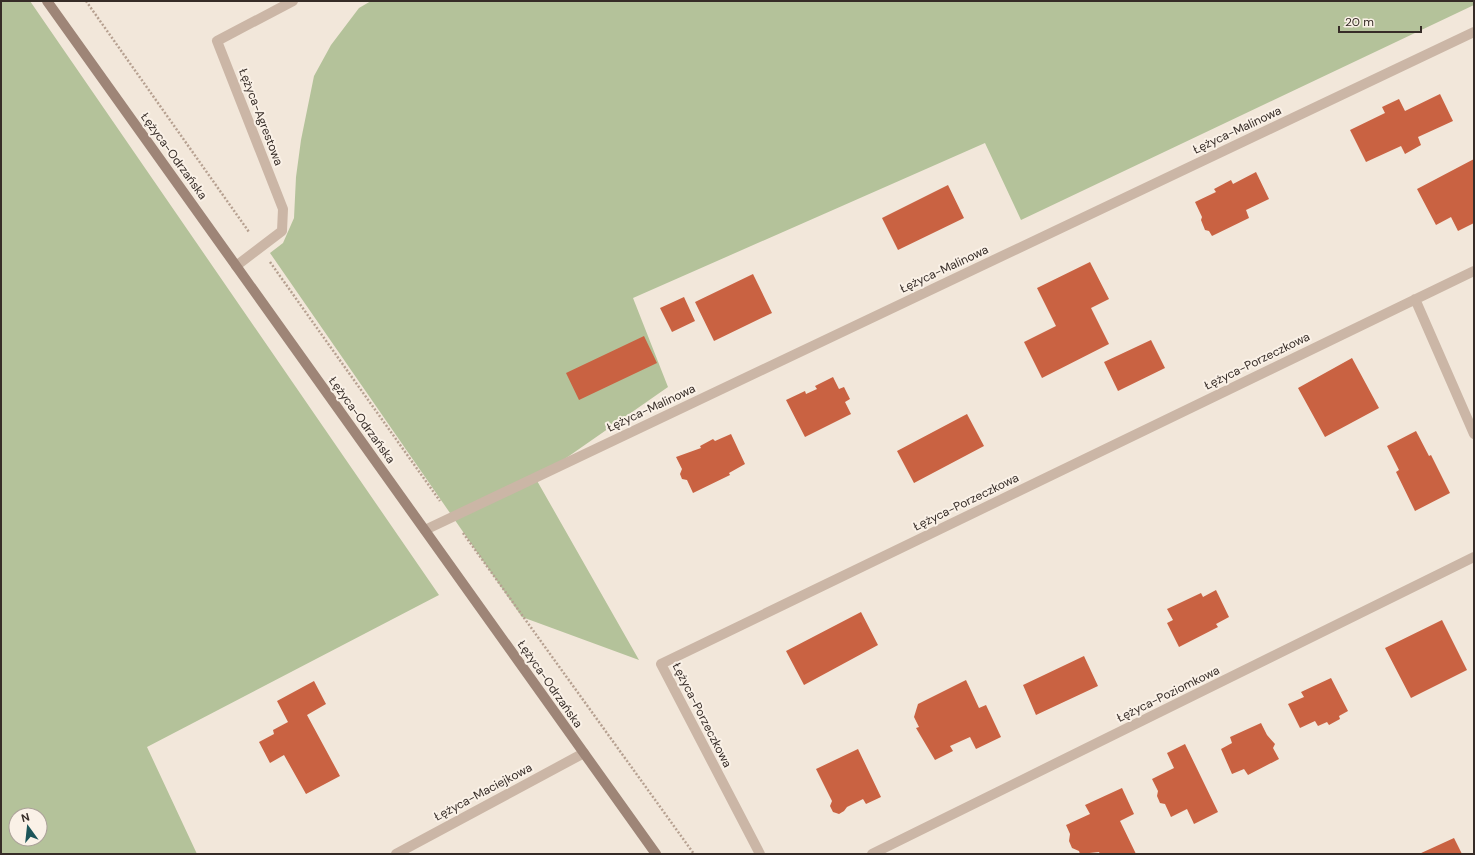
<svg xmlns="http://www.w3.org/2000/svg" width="1475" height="855" font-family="'DM Sans',sans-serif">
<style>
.green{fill:#b4c29a;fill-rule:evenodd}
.building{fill:#c96242}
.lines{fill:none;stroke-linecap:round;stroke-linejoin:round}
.path{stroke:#b6a090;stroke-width:2.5;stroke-dasharray:2 2;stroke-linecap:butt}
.minor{stroke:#cbb6a6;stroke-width:10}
.secondary{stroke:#9e8577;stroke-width:10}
.labels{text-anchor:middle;stroke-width:4;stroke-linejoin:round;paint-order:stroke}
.street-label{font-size:12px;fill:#362c27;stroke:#faf1e7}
</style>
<rect width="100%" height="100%" fill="#f2e7da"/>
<path class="green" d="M1 1H30L439 595 147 747 197 854H1ZM16 815H40V839H16Z
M371 1H1474V5L1021 220 985 143 633 298 668 387 536 479 639 660 522 617 270 253 283 243 294 218 296 177 301 140 314 76 331 45 359 8Z"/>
<path class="building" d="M1440 94 1453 121 1418 137 1421 145 1405 154 1401 146 1366 162 1350 130 1385 113 1382 107 1399 99 1405 111Z
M1474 159V223L1458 231 1451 217 1436 225 1417 189Z
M1256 172 1269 199 1246 210 1249 218 1212 236 1209 231 1205 230 1201 220 1202 217 1195 202 1216 192 1214 189 1231 180 1233 184Z
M948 185 964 218 898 250 882 218Z
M1090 262 1109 299 1091 308 1109 344 1042 378 1024 342 1056 326 1037 288Z
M753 274 772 313 714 341 695 302Z
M684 297 695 321 672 332 660 308Z
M644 336 657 363 579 400 566 373Z
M1151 340 1165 368 1118 391 1104 362Z
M1352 358 1379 408 1325 437 1298 388Z
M833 377 839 389 844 387 850 399 845 402 851 414 805 437 786 400 805 391 806 394 817 389 815 386Z
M967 414 984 446 914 483 897 451Z
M1416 431 1429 456 1431 455 1450 493 1415 511 1396 472 1399 470 1387 446Z
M731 434 745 464 729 473 730 475 693 493 687 480 682 479 680 474 682 469 676 457 701 448 700 446 713 439 715 441Z
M1216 590 1229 617 1216 624 1218 627 1179 647 1167 623 1173 620 1167 609 1201 593 1203 597Z
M861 612 878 645 804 685 786 651Z
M1442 620 1467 670 1411 698 1385 648Z
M1084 656 1098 686 1036 715 1023 685Z
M1331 678 1348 711 1339 716 1340 719 1329 725 1327 722 1318 726 1315 721 1300 728 1288 704 1304 697 1301 692Z
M966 680 979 708 986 705 1001 737 976 749 970 737 950 746 953 751 935 760 916 728 919 727 914 717 918 704Z
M314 681 326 704 307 715 340 776 306 794 284 755 270 763 259 742 274 734 273 730 288 722 277 701Z
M1261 723 1267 735 1275 744 1273 748 1279 759 1248 775 1244 769 1232 774 1221 749 1232 743 1230 737Z
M1185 744 1218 812 1194 824 1187 809 1171 817 1165 804 1160 803 1157 796 1158 791 1152 779 1174 768 1167 753Z
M858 749 881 797 866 804 863 799 847 807 844 811 839 814 833 812 830 806 832 801 816 769Z
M1122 788 1134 814 1120 821 1136 854H1100L1099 852 1080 854 1079 851 1072 848 1069 841 1070 834 1066 825 1090 814 1085 805Z
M1454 838 1462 854H1419Z"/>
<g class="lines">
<path class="path" d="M86 1 249 232
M270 262 440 501
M463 533 694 854"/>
<path class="minor" d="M236 266 282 231 283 209 217 41 293 1
M1415 299 1474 434
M425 530 1474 32
M396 854 584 753
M760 854 661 664 1474 271
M872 854 1474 557"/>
<path class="secondary" d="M47 1 656 854"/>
</g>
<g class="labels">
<g class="street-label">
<text transform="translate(261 117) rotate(69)" y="4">Łężyca-Agrestowa</text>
<text transform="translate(1237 130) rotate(-25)" y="4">Łężyca-Malinowa</text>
<text transform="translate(174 156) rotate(54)" y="4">Łężyca-Odrzańska</text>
<text transform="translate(944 269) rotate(-25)" y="4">Łężyca-Malinowa</text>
<text transform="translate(1257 361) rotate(-26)" y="4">Łężyca-Porzeczkowa</text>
<text transform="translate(651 408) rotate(-25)" y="4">Łężyca-Malinowa</text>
<text transform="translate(362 420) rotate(54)" y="4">Łężyca-Odrzańska</text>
<text transform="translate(966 502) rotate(-26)" y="4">Łężyca-Porzeczkowa</text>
<text transform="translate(550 684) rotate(55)" y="4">Łężyca-Odrzańska</text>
<text transform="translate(1168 694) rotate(-26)" y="4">Łężyca-Poziomkowa</text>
<text transform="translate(702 715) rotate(63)" y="4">Łężyca-Porzeczkowa</text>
<text transform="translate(483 792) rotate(-28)" y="4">Łężyca-Maciejkowa</text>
</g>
</g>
<rect width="1475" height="855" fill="none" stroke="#362c27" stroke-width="4"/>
<g transform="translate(28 827) rotate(345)"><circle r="19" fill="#faf1e7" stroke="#aca29a"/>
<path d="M0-3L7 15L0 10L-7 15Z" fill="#1c5559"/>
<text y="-6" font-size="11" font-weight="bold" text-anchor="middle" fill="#362c27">N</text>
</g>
<path d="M1339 26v6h82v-6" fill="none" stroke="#362c27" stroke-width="2"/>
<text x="1345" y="26" font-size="12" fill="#362c27" stroke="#faf1e7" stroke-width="3" paint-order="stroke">20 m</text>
</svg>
